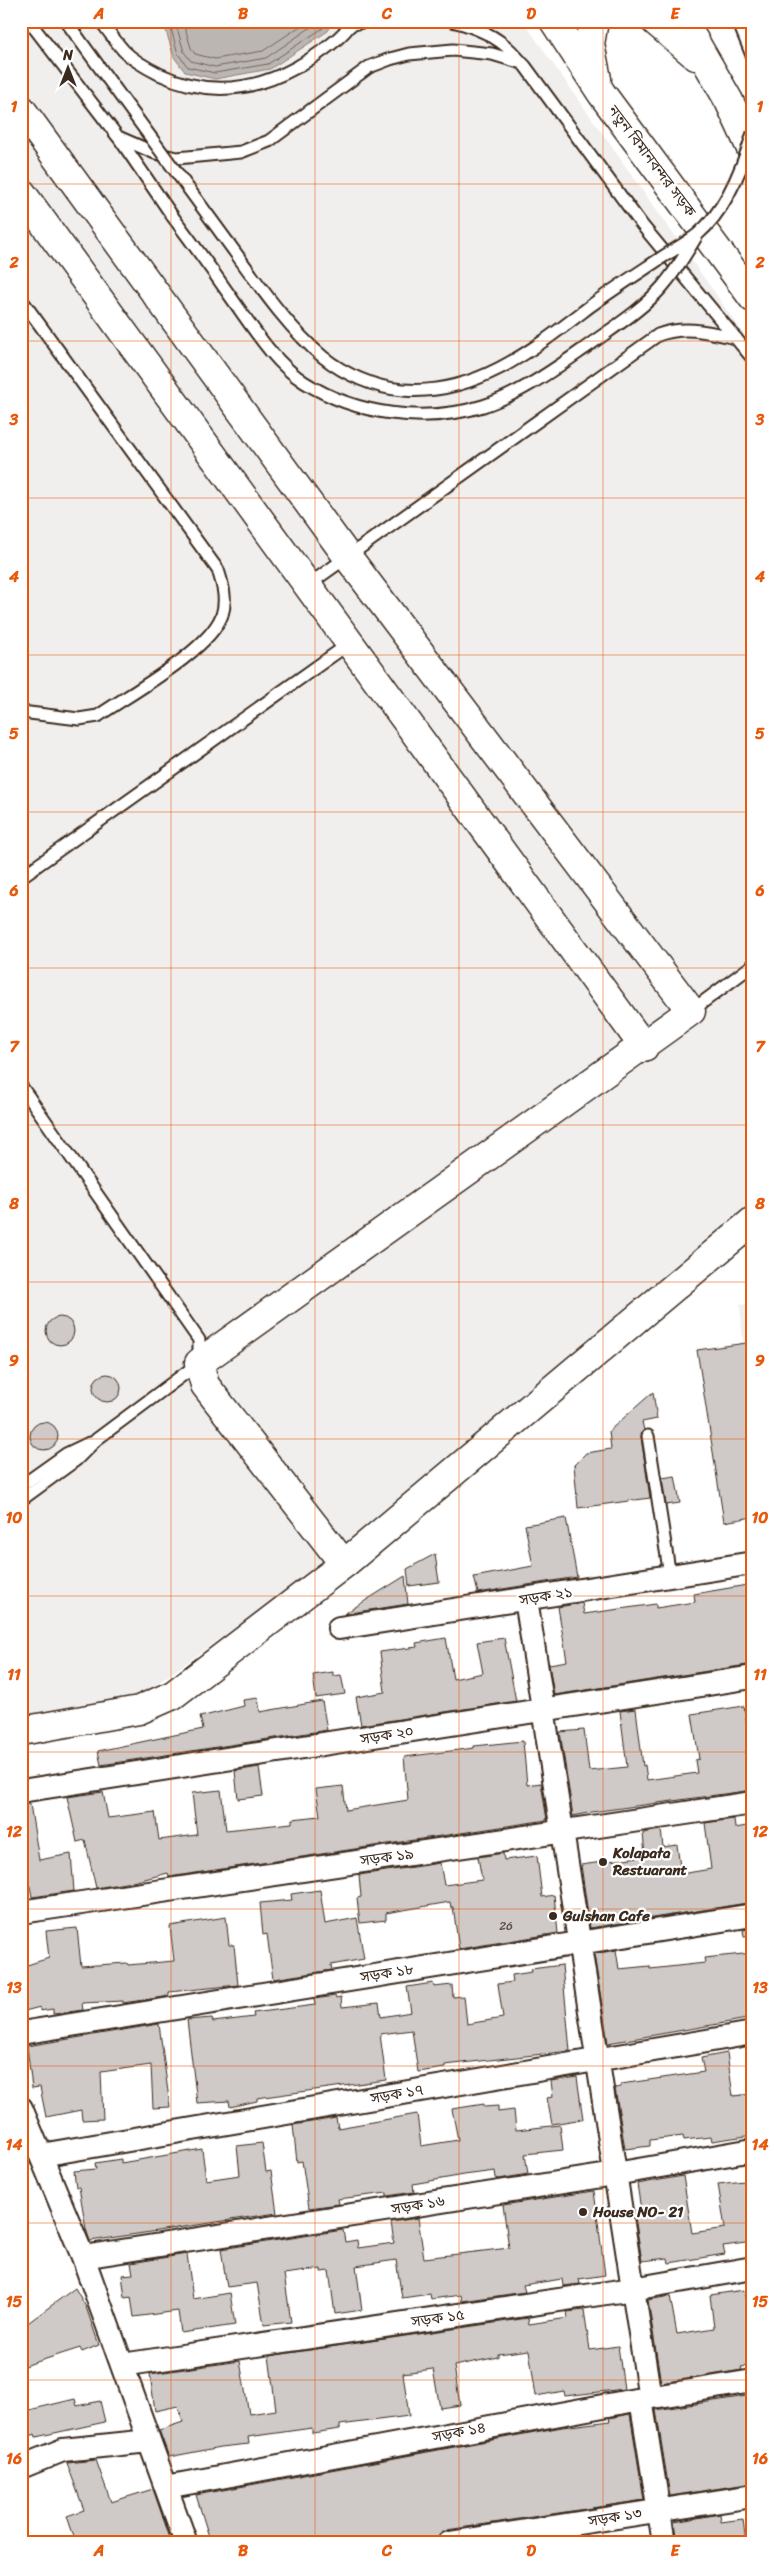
<svg xmlns="http://www.w3.org/2000/svg" width="774" height="2564" font-family="Sriracha,'Noto Sans Bengali',sans-serif">
<style>
.built{fill:#f1efee}
.water{fill:#bcb6b3;stroke:#887e77}
.lines{fill:none;stroke-linecap:round;stroke-linejoin:round}
.shore{stroke:#6f625a;stroke-width:1}
.building{fill:#cfcac7;stroke:#3b2a1e}
.lane-casing{stroke:#3b2a1e;stroke-width:15}
.street-casing{stroke:#3b2a1e;stroke-width:26}
.secondary-casing{stroke:#3b2a1e;stroke-width:31}
.highway-casing{stroke:#3b2a1e;stroke-width:31}
.lane{stroke:#fff;stroke-width:11}
.street{stroke:#fff;stroke-width:22}
.secondary{stroke:#fff;stroke-width:28}
.highway{stroke:#fff;stroke-width:28}
.lane-bridge-casing{stroke:#3b2a1e;stroke-width:15;stroke-linecap:butt}
.lane-bridge{stroke:#fff;stroke-width:11}
.grid{fill:none;stroke:#e8590c;stroke-width:1;stroke-opacity:0.55}
.poi-dot{fill:#3b2a1e;stroke:#fff;stroke-width:2}
.labels{text-anchor:middle;stroke-width:4.5;stroke-linejoin:round;paint-order:stroke}
.number-label{font-size:12px;fill:#605248}
.street-label{font-size:15px;fill:#3b2a1e;stroke:#fff}
.poi-label{font-size:15px;font-weight:bold;fill:#3b2a1e;stroke:#fff;text-anchor:start}
.neatline{fill:none;stroke:#e8590c;stroke-width:2}
.grid-label{font-size:16px;text-anchor:middle;font-weight:bold;fill:#e8590c}
</style>
<rect width="100%" height="100%" fill="#fff"/>
<filter id="ink" filterUnits="userSpaceOnUse"><feTurbulence type="fractalNoise" baseFrequency=".02" numOctaves="2"/><feDisplacementMap in="SourceGraphic" scale="10" xChannelSelector="R" yChannelSelector="G"/><feConvolveMatrix kernelMatrix="1 2 1 2 8 2 1 2 1" color-interpolation-filters="sRGB"/></filter>
<g filter="url(#ink)">
<path class="built" d="M21 21H523L753 347V1218L383 1521 150 1689 91 1711 21 1721Z
M753 1303V1342H743L740 1305Z"/>
<path class="water" d="M163 21H333L328 31 270 69 215 79 185 72 174 57Z"/>
<g class="lines">
<path class="shore" d="M169 21 178 54 188 67 215 73 268 64 323 28 327 21
M175 21 184 52 191 61 215 67 266 58 320 21
M183 21 191 48 195 54 215 59 263 51 308 21"/>
</g>
<path class="building" d="M46 1331a14 14 0 1 1 28 0a14 14 0 1 1-28 0Z
M753 1342V1517L724 1522 697 1350Z
M93 1388a14 14 0 1 1 28 0a14 14 0 1 1-28 0Z
M653 1392 657 1419 642 1422 644 1430 641 1437 650 1498 578 1508 574 1465 586 1453 611 1449 609 1431Z
M30 1436a14 14 0 1 1 28 0a14 14 0 1 1-28 0Z
M675 1476 680 1503 666 1505 662 1478Z
M566 1518 577 1577 478 1593 474 1577 533 1566 525 1525Z
M435 1554 439 1582 409 1586 407 1569Z
M405 1576 408 1604 344 1614Z
M753 1584V1664L554 1695 549 1664 567 1661 558 1607 582 1603 584 1614 656 1604V1608L695 1602 694 1594Z
M446 1638 453 1679 483 1673 477 1642 504 1638 516 1701 361 1725 356 1697 385 1692 380 1652 417 1647 416 1643Z
M333 1672V1676L341 1675 345 1694 316 1698 313 1675Z
M258 1698 260 1712 322 1701 327 1730 101 1765 98 1751 203 1729 200 1717 244 1706 243 1700Z
M744 1706 753 1762V1790L592 1812 573 1816 560 1732 584 1730 589 1771 627 1767 620 1711 636 1709 643 1766 645 1765 647 1780 697 1773 695 1760 699 1759 692 1714Z
M523 1741 527 1785 541 1783 547 1820 169 1877 168 1873 137 1881 96 1888 85 1840 77 1842 67 1797 103 1792 108 1818 155 1812 159 1840 197 1835 192 1793 221 1790 226 1830 292 1823V1819L320 1816 316 1789 343 1786 346 1810 408 1800 404 1757 474 1748V1746Z
M259 1767 263 1796 238 1799 235 1771Z
M30 1804 39 1860 71 1854 74 1891 32 1897 24 1855 21 1856V1805Z
M734 1819 735 1828 753 1825V1902L590 1928 581 1865 645 1856 643 1833 661 1830 663 1847 677 1845 681 1874 711 1869 705 1823Z
M503 1853 504 1860 537 1856 542 1897 554 1895 558 1933 459 1949 453 1907H451L450 1902 386 1913V1920L360 1923 357 1898 361 1897 359 1875 440 1863 444 1885 482 1880 478 1857Z
M320 1890 325 1924 357 1918 364 1959 331 1965 332 1970 273 1979 267 1934 263 1935 260 1903 292 1900 291 1894Z
M226 1917 229 1945H234L238 1985 169 1992V1995L164 1997 123 2003V2001L82 2003 83 2010 53 2014V2009L40 2011V2007L21 2012V1967L49 1958 46 1931 77 1928 81 1966 127 1963 128 1965 174 1961 170 1926Z
M753 1928V1936L744 1937 743 1930Z
M616 1950 619 1969 650 1966V1969L705 1963 704 1958 753 1953V2018L608 2043 594 1954Z
M562 1965 570 2051 445 2065V2068L418 2072 412 2030 380 2034 386 2080 257 2098V2101L230 2107 229 2101 197 2103 187 2020 212 2018 213 2022 254 2017 253 2013 315 2005 314 1999 335 1996 336 1998 341 1997 342 2007 379 2003 381 2017 411 2012 407 1987 433 1983 434 1987 452 1985 453 1997 464 1996 467 2024 503 2018 498 1984 513 1982 512 1975 532 1972 531 1969Z
M159 2024 170 2107 153 2108 151 2065 101 2072 103 2119 82 2120 81 2110 46 2117 40 2087 32 2088 27 2046Z
M727 2053 733 2096 753 2094V2135L712 2141 711 2137 684 2140 683 2136 650 2140V2146L625 2149 615 2088 621 2087V2084L704 2072 701 2058Z
M577 2077 583 2119 552 2124 547 2098 553 2097 551 2081Z
M484 2104V2107L498 2106V2112L514 2110 516 2130 560 2125 563 2150 525 2154 528 2174 499 2179 496 2178 495 2171 464 2175 413 2184 414 2192 387 2196V2193L338 2199 339 2204 309 2208 302 2161 297 2162 293 2125 336 2118 338 2128 417 2114 421 2146 458 2140 452 2109Z
M262 2143 266 2172 271 2171 277 2213 90 2241 86 2229 79 2187H76L74 2171 96 2169 95 2163 121 2159V2163L202 2149 206 2180 240 2175 237 2146Z
M683 2176 692 2233 725 2228 718 2184 753 2180V2242L723 2246 725 2254 669 2263 668 2258 642 2261 634 2211 641 2210 637 2184Z
M594 2191 605 2275 579 2279 580 2284 563 2286 562 2279 523 2285 525 2292 462 2301 461 2295 431 2299 430 2294 402 2298 396 2260 356 2266 362 2310 335 2314 329 2271 321 2272V2269L284 2274 291 2322 264 2325 257 2283 227 2287 221 2249 343 2230 345 2242 357 2240 358 2248 394 2243 391 2222 418 2218 424 2258 509 2248 503 2205Z
M187 2254 193 2299 230 2293 235 2325 181 2333 178 2311 134 2317 131 2297 125 2298 122 2275 133 2274 131 2263Z
M75 2288 86 2307 99 2345 82 2352 80 2348 21 2367V2328Z
M744 2290 745 2297 753 2296V2365L741 2367 742 2370 661 2383 648 2300 670 2296 677 2334 714 2328 710 2295Z
M584 2310 590 2350 618 2346 624 2389 565 2396 564 2391 536 2396 529 2350 498 2354V2357L454 2366 460 2405 440 2408 433 2369 403 2373 409 2416 340 2425V2429L312 2433V2428L248 2437 249 2444 221 2447 169 2457 159 2430 183 2422 178 2406 155 2411 150 2374 240 2361 249 2414 276 2410 269 2356 528 2318 529 2324 568 2318 567 2312Z
M753 2395V2483L670 2496 656 2410Z
M75 2399 77 2406 100 2401 105 2422 36 2437 35 2434 21 2440V2412Z
M630 2414 644 2500 447 2530 437 2538 404 2543H211L196 2495 562 2427 611 2421 610 2418Z
M96 2460 111 2502 153 2489 171 2541 76 2543 67 2516 84 2510 67 2463Z
M720 2514 721 2522 743 2519 746 2543H677L674 2522Z"/>
<g class="lines">
<g class="lane-casing">
<path id="lane" d="M29 21 118 137 155 153 177 158 241 152 269 141 369 67 390 59 409 54 453 50 492 54 522 63
M101 21C108 31 116 42 124 51 134 61 147 68 159 74 206 96 252 92 297 67 316 56 341 40 353 21
M452 21C473 26 496 36 511 51 516 56 520 61 525 66L642 225 753 359
M738 21 753 58
M350 25 366 21
M119 138 173 217
M21 299 218 570C223 585 227 600 222 615 209 651 131 693 98 716L79 719 21 712
M308 585 658 335C685 325 709 332 736 338
M21 877 350 643
M691 1011 753 965
M21 1086 199 1340V1363L97 1439 76 1460 21 1500
M648 1436 670 1576
M21 1486 66 1454 89 1443"/>
</g>
<g class="street-casing">
<path id="street" d="M526 1599 650 2398
M339 1628 753 1563
M21 1791 753 1677
M21 1912 753 1803
M21 2033 753 1915
M21 2108 83 2257 186 2543
M41 2155 753 2033
M83 2257 615 2174 753 2150
M122 2365 633 2289 753 2268
M641 2399 664 2543
M21 2467 63 2450 149 2441
M166 2487 641 2399 753 2381
M449 2543 753 2496"/>
</g>
<g class="secondary-casing">
<path id="secondary" d="M21 109 347 556 691 1011 199 1363 205 1385 344 1564
M21 192 644 1047
M21 1731 139 1710 173 1695 344 1564 753 1221"/>
</g>
<g class="highway-casing">
<path id="highway" d="M554 21 602 94 753 298
M594 21 590 44 597 79
M655 21 696 56
M683 21 729 101 753 153"/>
</g>
<use href="#lane" class="lane"/>
<use href="#street" class="street"/>
<use href="#secondary" class="secondary"/>
<use href="#highway" class="highway"/>
<g class="lane-bridge-casing">
<path id="lane-bridge" d="M66 21C117 92 169 162 221 233 250 272 285 326 323 357 344 374 375 388 403 390 476 396 534 349 589 307 612 290 637 274 661 258 673 250 687 243 698 234 725 211 743 166 753 133
M173 217C194 245 215 274 235 303 255 331 275 363 304 382 356 415 425 424 483 406 520 394 553 370 585 348 611 329 641 311 662 287 675 272 686 254 696 237"/>
</g>
<use href="#lane-bridge" class="lane-bridge"/>
</g>
</g>
<path class="grid" d="M171 21V2543M315 21V2543M459 21V2543M603 21V2543M21 184H753M21 341H753M21 498H753M21 655H753M21 812H753M21 968H753M21 1125H753M21 1282H753M21 1439H753M21 1596H753M21 1752H753M21 1909H753M21 2066H753M21 2223H753M21 2380H753"/>
<g class="poi-dot">
<circle cx="603" cy="1862" r="5"/>
<circle cx="553" cy="1916" r="5"/>
<circle cx="583" cy="2212" r="5"/>
</g>
<g class="labels">
<g class="number-label">
<text x="506" y="1930">26</text>
</g>
<g class="street-label">
<text transform="translate(652 161) rotate(53)" y="5">নতুন বিমানবন্দর সড়ক</text>
<text transform="translate(546 1596) rotate(-9)" y="5">সড়ক ২১</text>
<text transform="translate(387 1735) rotate(-9)" y="5">সড়ক ২০</text>
<text transform="translate(387 1857) rotate(-8)" y="5">সড়ক ১৯</text>
<text transform="translate(387 1973) rotate(-9)" y="5">সড়ক ১৮</text>
<text transform="translate(397 2094) rotate(-10)" y="5">সড়ক ১৭</text>
<text transform="translate(418 2205) rotate(-9)" y="5">সড়ক ১৬</text>
<text transform="translate(438 2318) rotate(-8)" y="5">সড়ক ১৫</text>
<text transform="translate(459 2432) rotate(-11)" y="5">সড়ক ১৪</text>
<text transform="translate(615 2517) rotate(-9)" y="5">সড়ক ১৩</text>
</g>
<g class="poi-label">
<text x="613" y="1858">Kolapata<tspan x="613" dy="17">Restuarant</tspan></text>
<text x="563" y="1921">Gulshan Cafe</text>
<text x="593" y="2217">House NO- 21</text>
</g>
</g>
<rect width="774" height="2564" fill="none" stroke="#fff" stroke-width="55"/>
<g transform="translate(68 68)" stroke="#ffffff" stroke-width="4" paint-order="stroke">
<path d="M0-4L9 19L0 12L-9 19Z" fill="#3b2a1e"/>
<text y="-8" font-size="14" font-weight="bold" text-anchor="middle" fill="#3b2a1e">N</text>
</g>
<rect x="28" y="28" width="718" height="2508" class="neatline"/>
<g class="grid-label">
<text x="99" y="19">A</text>
<text x="243" y="19">B</text>
<text x="387" y="19">C</text>
<text x="531" y="19">D</text>
<text x="675" y="19">E</text>
<text x="14" y="112">1</text>
<text x="760" y="112">1</text>
<text x="14" y="268">2</text>
<text x="760" y="268">2</text>
<text x="14" y="425">3</text>
<text x="760" y="425">3</text>
<text x="14" y="582">4</text>
<text x="760" y="582">4</text>
<text x="14" y="739">5</text>
<text x="760" y="739">5</text>
<text x="14" y="896">6</text>
<text x="760" y="896">6</text>
<text x="14" y="1052">7</text>
<text x="760" y="1052">7</text>
<text x="14" y="1209">8</text>
<text x="760" y="1209">8</text>
<text x="14" y="1366">9</text>
<text x="760" y="1366">9</text>
<text x="14" y="1523">10</text>
<text x="760" y="1523">10</text>
<text x="14" y="1680">11</text>
<text x="760" y="1680">11</text>
<text x="14" y="1837">12</text>
<text x="760" y="1837">12</text>
<text x="14" y="1993">13</text>
<text x="760" y="1993">13</text>
<text x="14" y="2150">14</text>
<text x="760" y="2150">14</text>
<text x="14" y="2307">15</text>
<text x="760" y="2307">15</text>
<text x="14" y="2464">16</text>
<text x="760" y="2464">16</text>
<text x="99" y="2556">A</text>
<text x="243" y="2556">B</text>
<text x="387" y="2556">C</text>
<text x="531" y="2556">D</text>
<text x="675" y="2556">E</text>
</g>
</svg>
